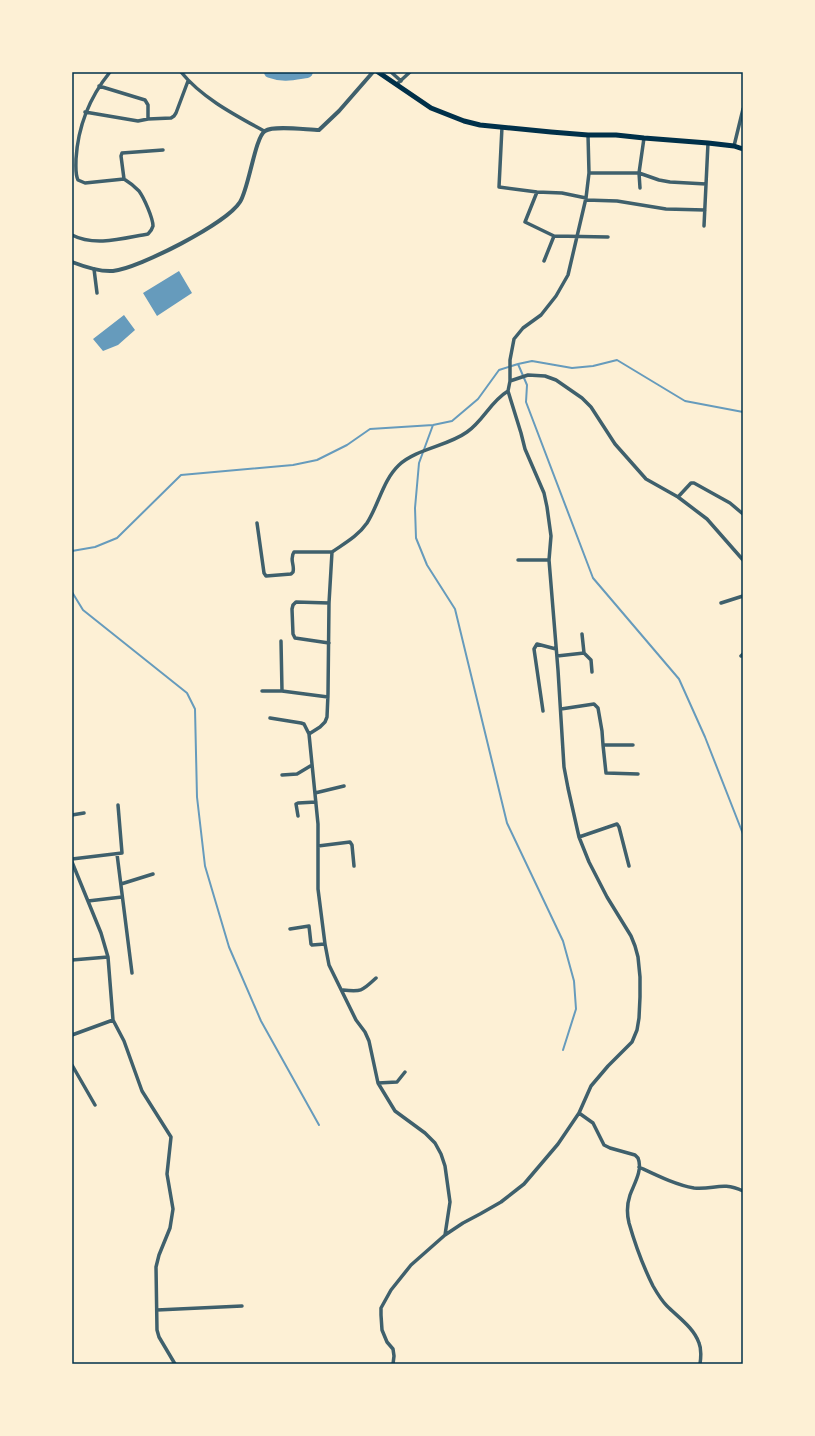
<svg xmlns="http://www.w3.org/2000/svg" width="815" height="1436" font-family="Lora,serif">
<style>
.water{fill:#669bbc}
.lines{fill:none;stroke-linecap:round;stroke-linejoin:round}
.stream{stroke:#669bbc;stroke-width:2}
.river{stroke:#669bbc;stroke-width:12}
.minor{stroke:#3f606c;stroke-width:3.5}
.tertiary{stroke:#3f606c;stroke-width:4}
.primary{stroke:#003049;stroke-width:5}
.neatline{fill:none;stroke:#003049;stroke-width:1.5}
</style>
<rect width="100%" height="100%" fill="#fdf0d5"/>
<path class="water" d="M179 271 192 293 157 316 143 293Z
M124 315 135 330 118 345 103 351 93 339Z"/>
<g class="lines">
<path class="stream" d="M518 364 527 385 526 402 593 578 679 679 705 737 743 834
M433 425 419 463 415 508 416 538 427 565 455 609 507 823 563 941 574 981 576 1009 563 1050
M72 551 95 547 117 538 181 475 293 465 317 460 347 445 370 429 433 425 452 421 478 399 499 370 518 364 532 361 572 368 593 366 617 360 685 401 743 412
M72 592 83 610 187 693 195 709 197 797 205 866 229 947 261 1021 319 1125"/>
<path class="river" d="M270 72C283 77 294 74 307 72"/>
<path class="minor" d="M110 72C89 98 78 126 76 159 76 166 75 174 78 180L85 183 124 179 121 156 122 153 163 150
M181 72C202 98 235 115 264 131
M391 72 401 81
M397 84 410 72
M99 86 145 100 148 105V119
M85 112 138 121 148 119 171 118 174 116 176 113 188 81
M502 127 499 187 537 192 562 193 586 198
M734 146 743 109
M589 173H639L659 180 670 182 706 184
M640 188 639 173 644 138
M537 192 525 222 554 236 608 237
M586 200 617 201 666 209 705 210
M704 226 708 143
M72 235C95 247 124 238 148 234 150 232 152 230 153 226 153 218 144 198 139 191 134 186 129 182 124 179
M544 261 554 236
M94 269 97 293
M510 381 528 375 545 376 556 380 582 398 591 407 615 444 646 479 678 497 707 519 743 560
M678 497 691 483H694L730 503 743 514
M257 523 264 573 266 576 291 574 293 572C295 565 289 559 294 552H332
M518 560H549
M721 603 743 596
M281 641 282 691 328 697
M329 643 295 638 293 634 292 609 293 605 296 602 329 603
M584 653 591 660 592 672
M557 656 584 653 582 634
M741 656 743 654
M262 691H282
M561 709 594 704 598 708 602 731 603 745H633
M543 711 534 649 537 644 556 649
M270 718 301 723 304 724 309 734
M603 745 606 773 638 774
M282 775 297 774 312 765
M315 793 344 786
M72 815 84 813
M298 816 296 804 298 803 316 802
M579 837 617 824 619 827 629 866
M318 846 350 842 352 845 354 866
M117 854 132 973
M72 859 122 853 118 805
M72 862 101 933 108 957 113 1020 124 1041 142 1091 171 1137 167 1174 173 1209 170 1228 159 1255 156 1267 157 1330 159 1337 175 1364
M121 884 153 874
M88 901 122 897
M290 929 309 926 311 944 312 945 325 944
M72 960 108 957
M343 990C362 992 362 991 376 978
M72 1035 113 1020
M72 1065 95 1105
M378 1083 397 1082 405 1072
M579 1113 593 1123 604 1145 610 1148 635 1155 638 1158C643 1170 634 1184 630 1195 627 1204 627 1215 629 1223 635 1244 643 1266 653 1286 657 1293 662 1301 667 1306 678 1317 694 1328 699 1343 702 1350 701 1357 700 1364
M639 1167C656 1175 676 1185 694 1188 714 1190 722 1181 743 1191
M445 1235 450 1202 445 1166 441 1154 435 1143 425 1133 395 1111 378 1083 369 1041 365 1032 356 1020 329 965 325 944 318 889V824L309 734 320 727 325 722 327 717 328 694 329 603 332 552C345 543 358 536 367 523 379 504 383 480 399 465 416 449 448 446 467 432 484 420 490 402 508 391
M157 1310 242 1306
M393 1364 394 1356 393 1349 387 1342 382 1330 381 1315V1308L391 1290 411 1265 445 1235 463 1223 480 1214 501 1202 524 1184 558 1144 579 1113 591 1086 608 1066 632 1042 637 1030 639 1018 640 997V977L638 957 635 946 631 936 607 897 589 862 579 837 568 788 564 767 558 670 549 560 551 536 547 507 544 493 525 449 521 433 508 391 510 381V360L514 339 523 328 541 315 556 296 568 275 586 198 589 173 588 135"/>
<path class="tertiary" d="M72 262C85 267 100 272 113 271 139 268 226 224 240 202 249 188 255 137 265 131 274 125 308 130 319 130L339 111 373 72"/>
<path class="primary" d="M378 72 431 108 464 121 480 125 551 132 588 135H616L644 138 708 143 734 146 743 149"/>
</g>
<rect width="815" height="1436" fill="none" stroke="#fdf0d5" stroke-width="146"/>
<rect x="73" y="73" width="669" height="1290" class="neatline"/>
</svg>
